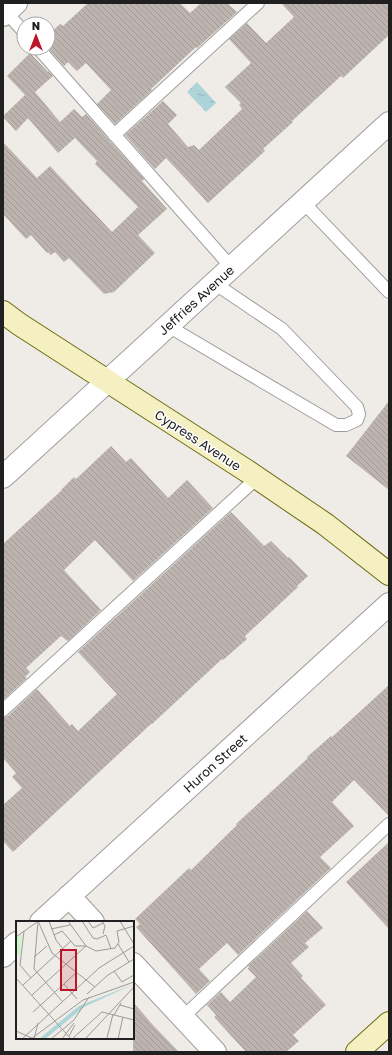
<svg xmlns="http://www.w3.org/2000/svg" width="392" height="1055" font-family="'Golos Text',sans-serif">
<style>
.water{fill:url(#water-ripples)}
.building{fill:url(#building-back-hatch)}
.lines{fill:none;stroke-linecap:round;stroke-linejoin:round}
.lane-casing{stroke:#9d9d9d;stroke-width:14}
.street-casing{stroke:#9d9d9d;stroke-width:24}
.secondary-casing{stroke:#6e6c10;stroke-width:24}
.lane{stroke:#fff;stroke-width:12}
.street{stroke:#fff;stroke-width:22}
.secondary{stroke:#f4f0c1;stroke-width:22}
.labels{text-anchor:middle;stroke-width:3;stroke-linejoin:round;paint-order:stroke}
.street-label{font-size:13px;fill:#202020;stroke:#fff}
.inset-road{fill:none;stroke:#9c9a97;stroke-width:1}
.view{fill:#bc1429;fill-opacity:0.15;stroke:#bc1429;stroke-width:2}
.inset-edge{fill:none;stroke:#202020;stroke-width:2}
</style>
<defs>
<pattern id="water-ripples" width="26" height="14" patternUnits="userSpaceOnUse"><rect width="26" height="14" fill="#acd4d9"/><path d="M2 4q2-2 4 0t4 0M15 11q2-2 4 0t4 0" fill="none" stroke="#94b6ba"/></pattern>
<pattern id="building-back-hatch" width="6" height="6" patternUnits="userSpaceOnUse"><rect width="6" height="6" fill="#bdb4b0"/><path d="M-1 5l2 2M0 0l6 6M5-1l2 2" fill="none" stroke="#a29a97"/></pattern>
</defs>
<rect width="100%" height="100%" fill="#efece7"/>
<path class="water" d="M197 82 216 103 206 112 187 92Z"/>
<path class="building" d="M88 3H180L190 13 201 3H227L237 12 197 48 196 47 151 89 152 90 115 124 97 104 111 90 86 63 77 71 68 62 64 66 48 48V35L60 24 63 26Z
M281 3H389V35L343 78 341 76 292 121 293 122 263 149 265 151 208 203 166 158 155 169 125 135 163 101 177 115 168 124 188 147 194 145 199 150 242 109 239 105 241 103 225 87 251 63 229 39 247 23 266 43 294 17Z
M30 53 48 72V71L53 76 35 92 60 122 74 109 82 117 86 114 144 179 142 181 167 209 138 235 155 253 114 292 104 294 69 258 64 262 55 252 51 255 48 252 47 253 31 235 26 239 3 214V142L37 178 50 166 112 232 138 207 95 164 97 161 75 138 58 153 28 118 16 131 3 117V116L25 95 7 76Z
M389 401V490L346 456Z
M111 446 126 462 131 458 168 498 187 480 213 508 133 581 95 540 64 570 101 610 68 641 66 640 61 636 26 668 30 672 25 677 27 678 3 700V544L62 490H61L74 477 76 479Z
M231 512 264 546 271 541 288 558 289 557 308 576 297 586 298 587 245 636 247 639 223 660 222 659 152 724H151L13 852 3 841V805L22 788 12 777 16 773 3 758V717L8 716 37 689 70 726 72 724 78 731 117 694 78 652Z
M389 685V816L354 780 332 802 354 826 320 857 331 868 238 955 227 943 199 969 210 981 196 994 136 927 140 924 135 919 189 868 191 870 237 825 236 824 308 758 307 757 331 736 332 737Z
M389 842V929L346 882Z
M307 911 323 928 305 943 309 947 291 963 303 976 301 978 326 1005 293 1035 299 1041 286 1052H246L214 1017 216 1015 207 1005 221 992 230 1002 256 977 248 969 249 967 248 966Z
M133 1002 152 1024 179 1052H133Z"/>
<g class="lines">
<g class="lane-casing">
<path id="lane" d="M6 12 24 32
M38 48 232 268
M114 135 258 3
M303 202 389 292
M168 326 336 425H346L357 420 359 414 357 407 282 329 214 283
M3 710 257 478
M183 1017 389 824"/>
</g>
<g class="street-casing">
<path id="street" d="M3 15 16 3
M3 477 389 123
M69 896 93 922
M41 922 389 604
M3 956 17 943
M133 964 215 1052"/>
</g>
<g class="secondary-casing">
<path id="secondary" d="M3 312 19 324 247 471 325 524 389 574
M357 1052 389 1023"/>
</g>
<use href="#lane" class="lane"/>
<use href="#street" class="street"/>
<use href="#secondary" class="secondary"/>
</g>
<g class="labels">
<g class="street-label">
<text transform="translate(196 300) rotate(-42)" y="5">Jeffries Avenue</text>
<text transform="translate(198 440) rotate(33)" y="5">Cypress Avenue</text>
<text transform="translate(215 763) rotate(-42)" y="5">Huron Street</text>
</g>
</g>
<g transform="translate(16 921)">
<rect width="118" height="118" fill="#efece7"/>
<path d="M6 13 4 34 0 33V17Z" fill="#cbf5c9"/>
<path d="M118 63 68 86 29 118H23L63 85Z" fill="#acd4d9"/>
<path class="inset-road" d="M22 0 18 48 46 80M22 0 36 32 79 66M33 0 40 19 47 28M52 0 70 25 80 30 99 27 103 21 101 10 118 5M66 0 77 17 81 18 90 14 95 28M72 0 77 7 87 2M86 0 89 5 87 13M104 0 118 23M35 8 54 4M8 10 4 44 15 57M38 14 46 10 59 25H70M0 16 21 1M102 23 113 41M18 36 31 25M98 50 106 61 118 54M0 57 55 118M48 63 61 78M7 64 55 20M71 73 92 54 118 38M16 74 70 25M104 84 118 88M17 91 61 51M98 94 105 82M0 110 18 118 22 102M53 115 59 104M91 117 97 93M6 118 83 47 118 25M15 118 67 79 118 61M35 118 58 99 73 76M46 118 58 102M56 118 86 91 118 99M69 118 118 66M102 118 107 96"/>
<path class="view" d="M45 29H60V69H45Z"/>
<rect width="118" height="118" class="inset-edge"/>
</g>
<rect width="392" height="1055" fill="none" stroke="#202020" stroke-width="8"/>
<g transform="translate(36 36)"><circle r="19" fill="#ffffff" stroke="#a6a6a6"/>
<path d="M0-3L7 15L0 10L-7 15Z" fill="#bc1429"/>
<text y="-6" font-size="11" font-weight="bold" text-anchor="middle" fill="#202020">N</text>
</g>
</svg>
